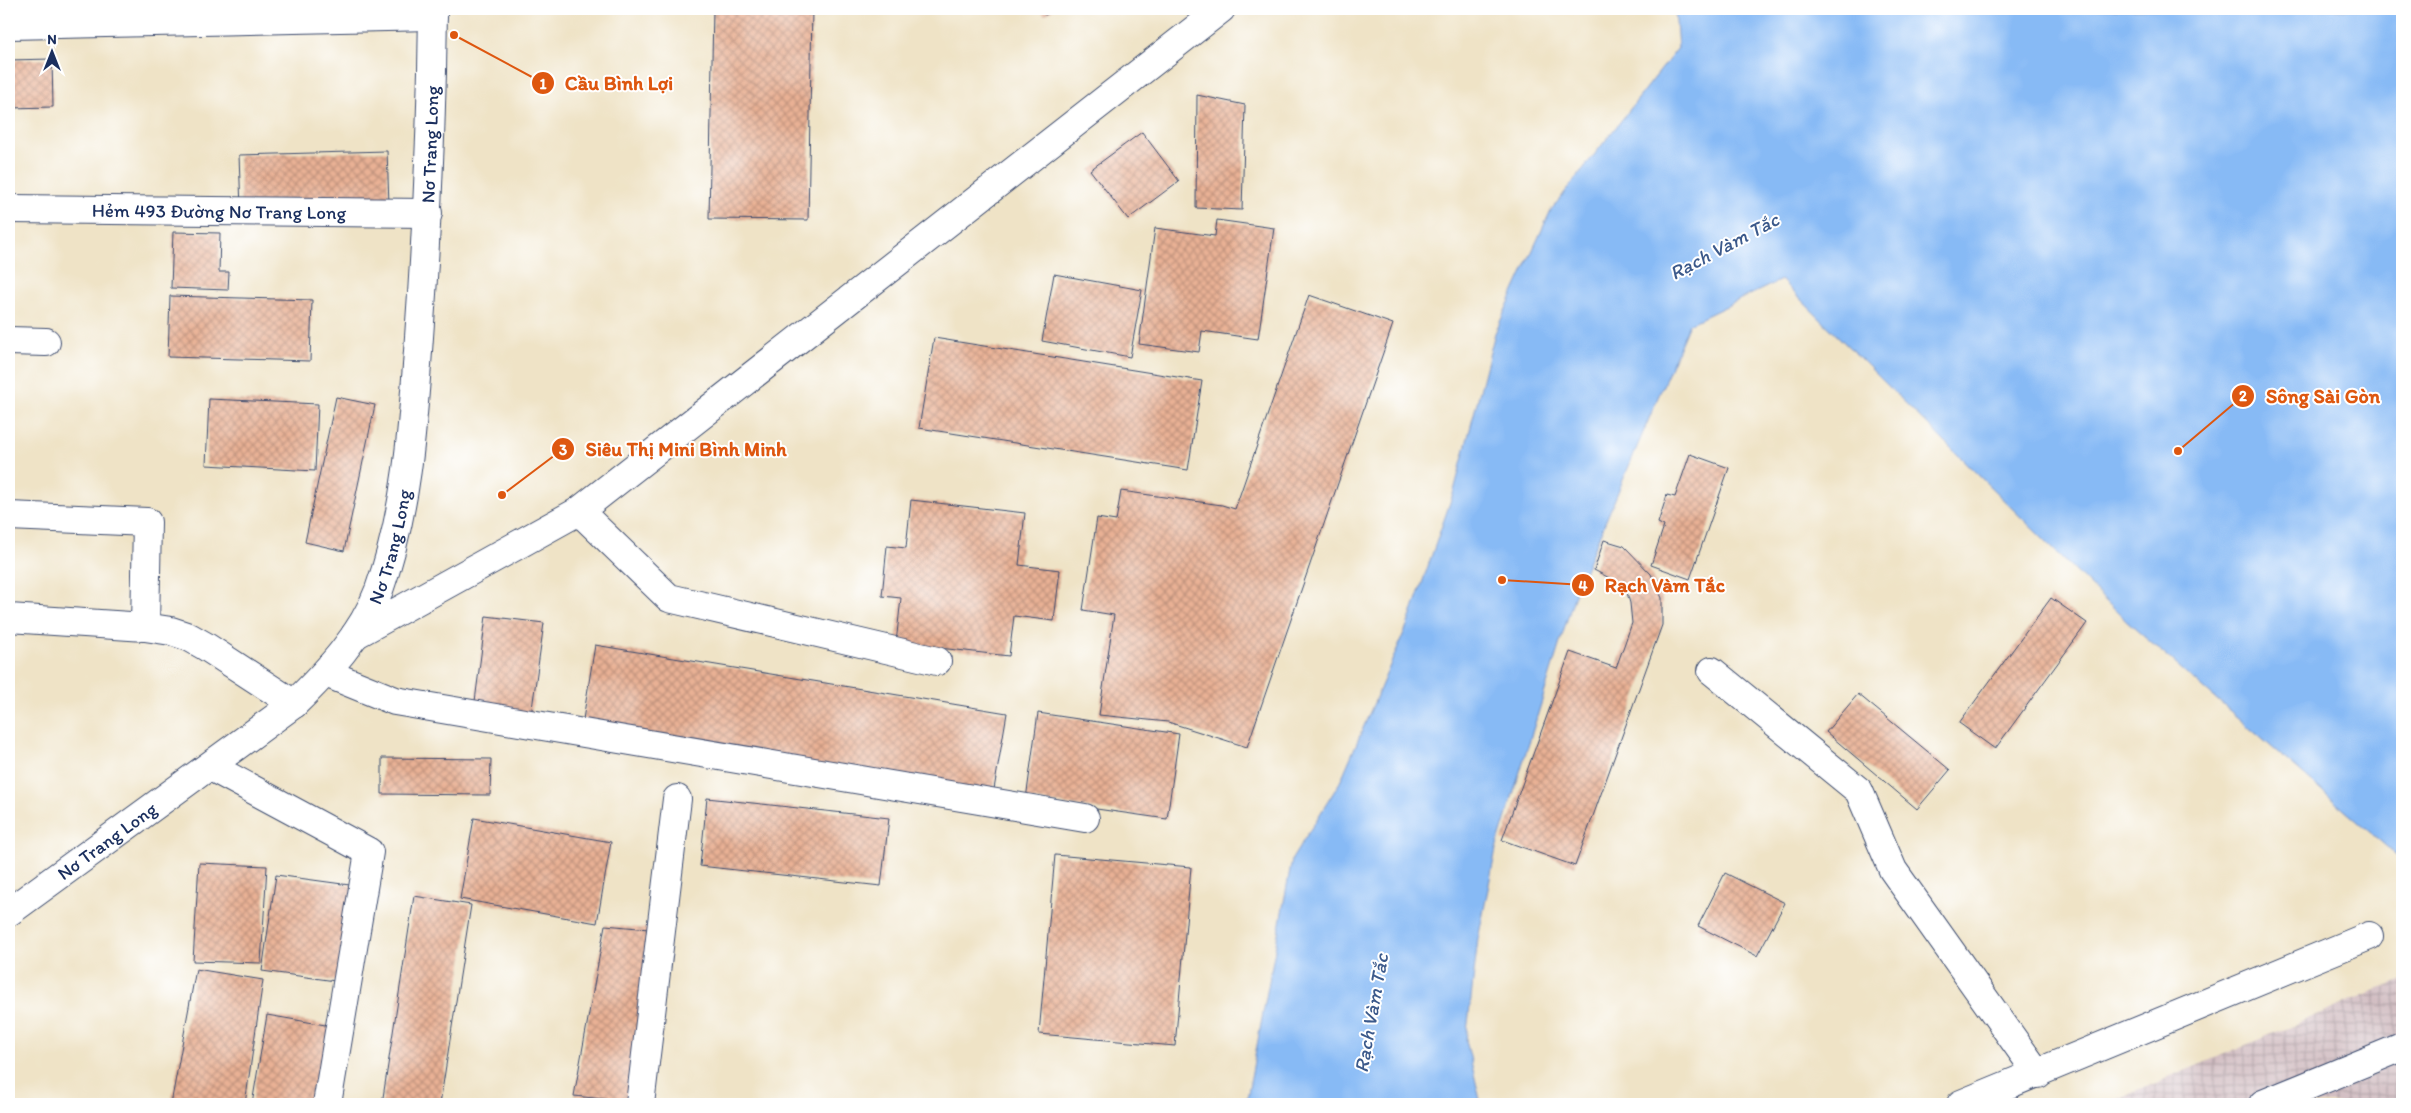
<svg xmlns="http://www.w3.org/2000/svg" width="2411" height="1113" font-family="Itim,sans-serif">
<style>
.industrial{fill:url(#industrial-grid)}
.water{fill:#87baf5;stroke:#5174aa}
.building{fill:url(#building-cross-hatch)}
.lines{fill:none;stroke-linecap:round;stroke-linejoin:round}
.minor-casing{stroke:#3b4a6e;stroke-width:30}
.minor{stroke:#fff;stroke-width:28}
.labels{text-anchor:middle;stroke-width:4;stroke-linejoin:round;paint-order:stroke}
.street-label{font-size:19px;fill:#1b2f5e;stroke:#fff}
.water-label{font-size:20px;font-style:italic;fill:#3b598b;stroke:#fff}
.leader{fill:none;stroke:#de5710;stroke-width:2}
.callout-dot{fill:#de5710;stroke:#fff;stroke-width:2}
.mark-label{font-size:15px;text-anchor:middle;font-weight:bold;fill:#fff}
.callout-label{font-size:20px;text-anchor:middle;font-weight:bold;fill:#de5710;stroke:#fff;stroke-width:4;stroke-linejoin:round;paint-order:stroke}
</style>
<defs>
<pattern id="industrial-grid" width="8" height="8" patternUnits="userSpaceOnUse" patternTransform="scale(1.25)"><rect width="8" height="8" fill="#d2bec2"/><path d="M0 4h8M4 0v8" fill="none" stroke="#aa9ba1"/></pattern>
<pattern id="building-cross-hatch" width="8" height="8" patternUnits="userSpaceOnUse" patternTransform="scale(1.25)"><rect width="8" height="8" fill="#e9b194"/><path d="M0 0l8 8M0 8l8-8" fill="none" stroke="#bc907c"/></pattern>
</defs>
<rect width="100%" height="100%" fill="#fff"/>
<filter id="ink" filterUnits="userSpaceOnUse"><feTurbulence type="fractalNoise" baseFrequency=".02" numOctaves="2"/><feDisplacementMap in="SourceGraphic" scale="10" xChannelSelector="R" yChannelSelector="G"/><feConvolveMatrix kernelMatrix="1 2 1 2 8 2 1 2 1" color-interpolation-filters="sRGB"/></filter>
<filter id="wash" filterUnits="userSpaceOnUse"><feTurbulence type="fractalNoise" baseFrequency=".0096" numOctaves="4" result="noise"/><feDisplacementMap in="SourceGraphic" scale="20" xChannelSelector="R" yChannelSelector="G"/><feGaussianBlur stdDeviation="1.12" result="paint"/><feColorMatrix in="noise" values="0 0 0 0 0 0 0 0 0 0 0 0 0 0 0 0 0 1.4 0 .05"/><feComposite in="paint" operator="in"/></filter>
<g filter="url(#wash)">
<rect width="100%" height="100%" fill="#efe3c6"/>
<path class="industrial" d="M2402 979V1104H2106Z"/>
<path class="water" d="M1675 9H2402V860L2126 621 1781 280 1689 324 1576 591 1496 849 1478 939 1466 1040 1481 1104H1246L1292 859 1340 782 1409 621 1454 491 1495 333 1551 210 1678 48Z"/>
<g id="blocks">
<path class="building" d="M713 9H812L808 220 709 219Z
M1040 9H1054L1045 15Z
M52 59 53 107 9 108V60Z
M1197 95 1245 105 1242 210 1196 208Z
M1142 132 1179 181 1128 219 1090 170Z
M387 151 389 204 241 209 239 155Z
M1217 220 1274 228 1258 339 1202 331 1199 352 1139 344 1155 228 1215 236Z
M173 232 220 233 219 272H229L228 290 171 288Z
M1054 274 1142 290 1130 357 1042 341Z
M1309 295 1393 324 1247 747 1168 722 1099 715 1114 615 1083 610 1097 518 1116 521 1121 491 1222 505 1235 509Z
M170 296 312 300 310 361 168 357Z
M934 338 1202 381 1188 470 919 428Z
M336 397 375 405 344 551 305 542Z
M209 399 318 404 315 471 206 465Z
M1690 454 1729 468 1690 579 1651 565 1664 526 1658 523 1667 495 1675 497Z
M911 500 1025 513 1019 565 1060 570 1054 621 1014 616 1009 656 896 643 901 598 882 596 887 546 906 548Z
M1604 540 1624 546 1651 574 1662 598V625L1575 866 1502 840 1570 652 1616 668 1632 623 1630 603 1625 586 1594 570Z
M2051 598 2087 623 1995 749 1959 723Z
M486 616 544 623 531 716 474 709Z
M595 645 1007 713 992 801 581 732Z
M1858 694 1950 770 1917 809 1826 732Z
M1038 713 1179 734 1167 819 1026 799Z
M382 758 491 759 490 795 382 794Z
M707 798 889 818 881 886 700 866Z
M474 818 611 842 597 923 460 899Z
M1055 855 1191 867 1175 1046 1039 1034Z
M199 863 267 866 261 963 193 961Z
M1725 873 1785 903 1757 956 1698 926Z
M276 875 357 886 343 982 262 971Z
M414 896 471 905 440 1104H382Z
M605 925 649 929 633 1102 574 1096Z
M196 969 263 980 245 1104H171Z
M267 1015 337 1027 324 1104H252Z"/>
</g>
</g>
<g filter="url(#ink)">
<use href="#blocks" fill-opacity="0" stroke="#3b4a6e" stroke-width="1"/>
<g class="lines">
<g class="minor-casing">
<g id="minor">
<path d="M9 25 433 16"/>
<path id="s1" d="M9 209 428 213"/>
<path d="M9 341 46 342"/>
<path d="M579 511 669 598 937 661"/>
<path d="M9 516 147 522 145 627"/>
<path d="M9 618 145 627 171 631 189 637 205 646 294 704"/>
<path d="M355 635 579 511 1221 9"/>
<path d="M1712 671 1859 791 1893 870 2038 1074"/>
<path d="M326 673 395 701 1085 818"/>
<path d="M211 767 369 852 327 1104"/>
<path id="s2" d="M9 912 294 704C328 671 362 635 379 590 408 509 413 422 419 337 427 228 432 118 433 9"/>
<path d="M640 1104 677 799"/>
<path d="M1961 1104 2369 936"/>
<path d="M2263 1104 2402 1047"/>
</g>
</g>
<use href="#minor" class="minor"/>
</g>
</g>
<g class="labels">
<g class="street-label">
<text dy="7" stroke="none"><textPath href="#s2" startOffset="946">Nơ Trang Long</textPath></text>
<text dy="7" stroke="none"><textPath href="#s1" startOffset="210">Hẻm 493 Đường Nơ Trang Long</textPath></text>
<text dy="7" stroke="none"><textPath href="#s2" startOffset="541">Nơ Trang Long</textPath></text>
<text dy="7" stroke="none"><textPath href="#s2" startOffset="121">Nơ Trang Long</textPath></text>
</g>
<g class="water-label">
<text transform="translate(1724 246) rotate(-28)" y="7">Rạch Vàm Tắc</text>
<text transform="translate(1371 1013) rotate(-80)" y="7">Rạch Vàm Tắc</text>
</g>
</g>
<path class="leader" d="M454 35L543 83M2178 451L2243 396M502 495L563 449M1502 580L1583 585"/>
<g class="callout-dot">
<circle cx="454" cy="35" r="5"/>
<circle cx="2178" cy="451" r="5"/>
<circle cx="502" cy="495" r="5"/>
<circle cx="1502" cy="580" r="5"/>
<circle cx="543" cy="83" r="12"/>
<circle cx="2243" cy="396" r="12"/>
<circle cx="563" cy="449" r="12"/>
<circle cx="1583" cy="585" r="12"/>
</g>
<g class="mark-label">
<text x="543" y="89">1</text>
<text x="2243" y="401">2</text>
<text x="563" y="455">3</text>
<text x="1583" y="591">4</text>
</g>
<g class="callout-label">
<text x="619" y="90">Cầu Bình Lợi</text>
<text x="2323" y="403">Sông Sài Gòn</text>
<text x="686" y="456">Siêu Thị Mini Bình Minh</text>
<text x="1665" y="592">Rạch Vàm Tắc</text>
</g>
<rect width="2411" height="1113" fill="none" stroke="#fff" stroke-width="30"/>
<g transform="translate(52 52)" stroke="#ffffff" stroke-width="4" paint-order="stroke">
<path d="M0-4L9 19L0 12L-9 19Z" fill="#1b2f5e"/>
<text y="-8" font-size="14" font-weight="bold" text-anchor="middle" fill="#1b2f5e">N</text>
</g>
</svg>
